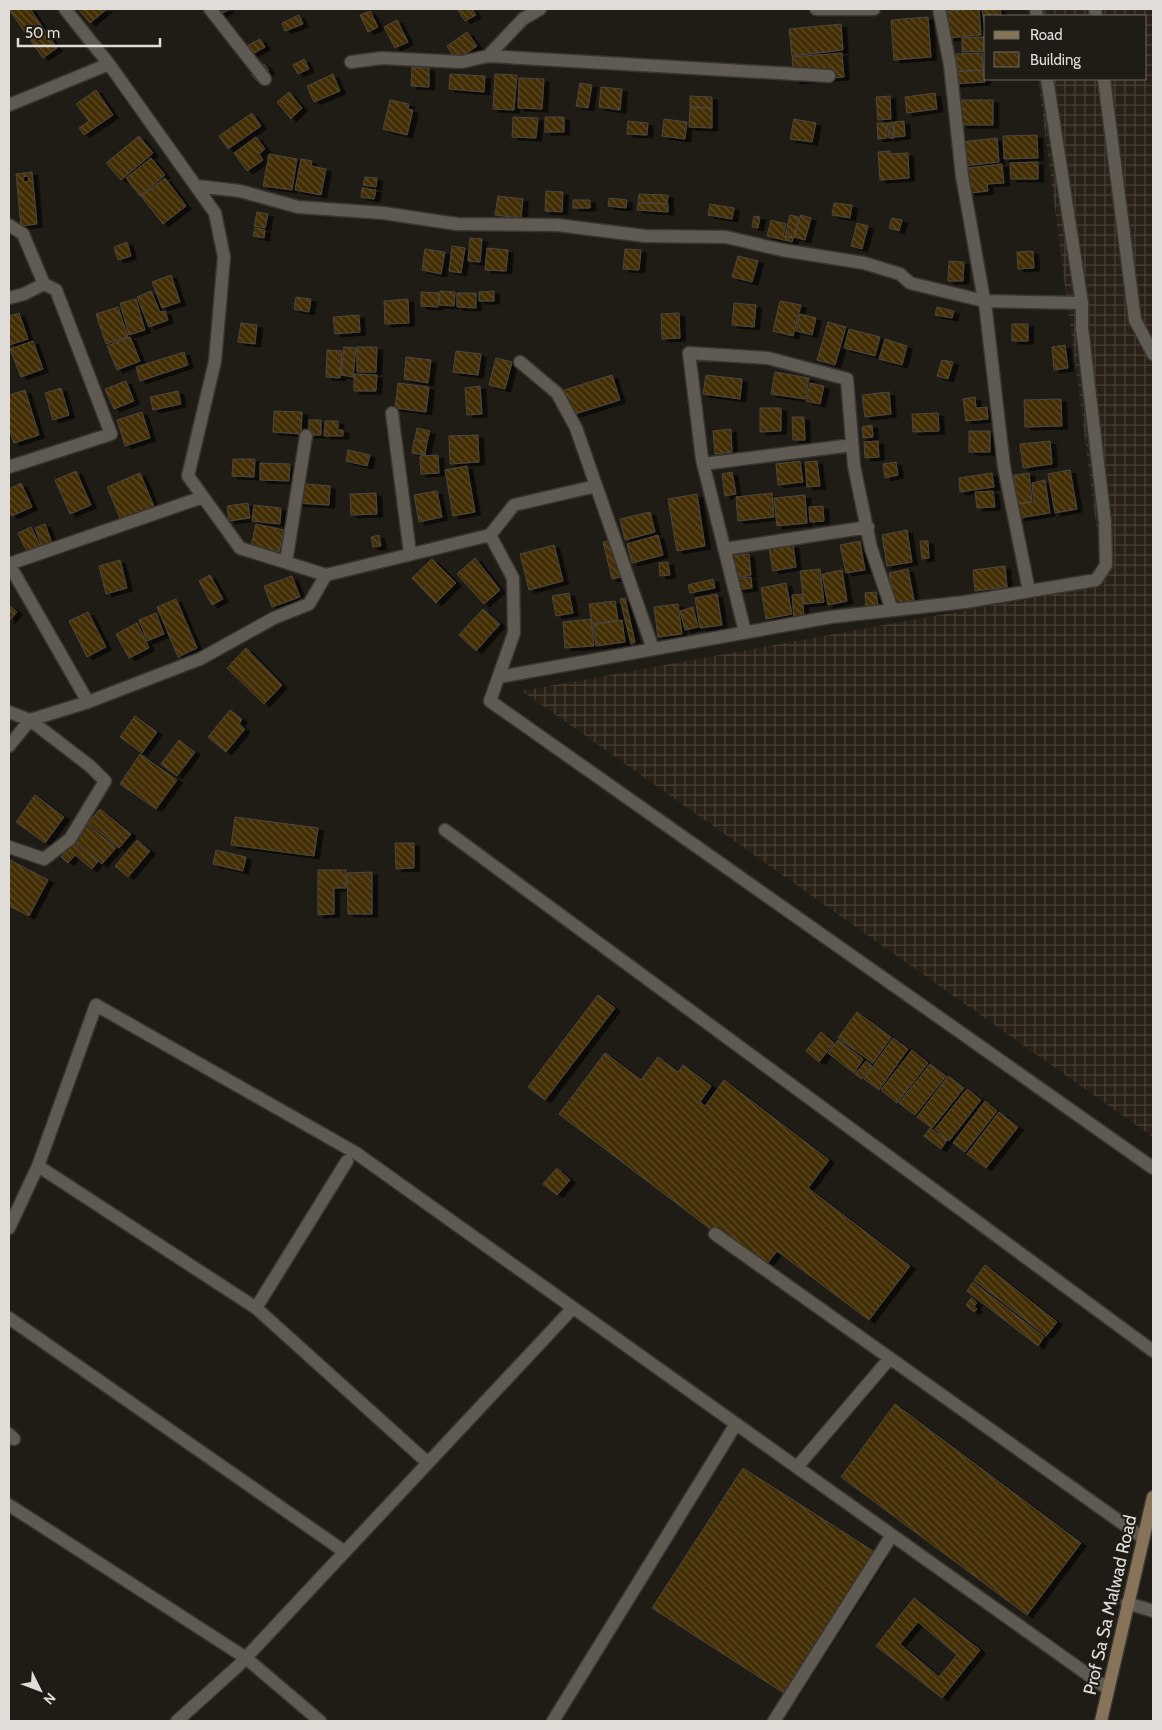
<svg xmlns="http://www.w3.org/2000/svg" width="1162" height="1730" font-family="Cabin,sans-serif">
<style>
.industrial{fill:url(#industrial-grid)}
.building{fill:url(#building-back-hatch);stroke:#4c4740;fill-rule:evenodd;filter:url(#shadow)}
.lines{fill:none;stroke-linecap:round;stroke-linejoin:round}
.street-casing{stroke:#383532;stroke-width:15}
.secondary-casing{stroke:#383532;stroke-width:15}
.street{stroke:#5f5a52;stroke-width:12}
.secondary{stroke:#877358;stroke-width:12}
.labels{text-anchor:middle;stroke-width:4;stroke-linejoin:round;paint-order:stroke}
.street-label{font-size:18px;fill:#e0ddd9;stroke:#1f1b15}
</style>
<defs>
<pattern id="industrial-grid" width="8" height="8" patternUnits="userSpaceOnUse" patternTransform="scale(1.25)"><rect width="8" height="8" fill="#292116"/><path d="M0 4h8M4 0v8" fill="none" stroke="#484137"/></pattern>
<pattern id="building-back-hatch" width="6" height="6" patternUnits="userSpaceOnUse" patternTransform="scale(1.25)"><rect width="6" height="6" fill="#432e06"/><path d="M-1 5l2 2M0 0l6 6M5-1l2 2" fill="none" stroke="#5e4c2a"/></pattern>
<filter id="shadow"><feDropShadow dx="5.5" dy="3" stdDeviation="0" flood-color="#0009"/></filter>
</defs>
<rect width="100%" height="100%" fill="#1f1b15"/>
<path class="industrial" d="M1029 9H1153V1137L522 691 1104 585 1038 79H1146V16H1030Z"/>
<path class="building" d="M13 9H30L57 48 43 58 10 11Z
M78 9H107L90 23Z
M211 9H229L217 17Z
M457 9H472L476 15 465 21Z
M979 9 981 35 949 38 947 11Z
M982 9H1000L1001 16H986V33Z
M370 11 378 27 368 32 360 15Z
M299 15 303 24 285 31 282 23Z
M928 17 931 57 894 60 891 20Z
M397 20 408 42 395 48 384 27Z
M841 24 843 50 792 56 789 29Z
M467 32 477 46 456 60 447 46Z
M985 37V51L962 52V38Z
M260 39 265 47 247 57 243 48Z
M842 53 844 77 794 81 792 57Z
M982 53 983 70 958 71 956 54Z
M304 59 309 69 298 74 293 65Z
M264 64 269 71 257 81 251 74Z
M412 67 429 68V87L411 86Z
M984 70 985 82 955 84 954 72Z
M333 74 340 91 314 102 307 86Z
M450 74 485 76 484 92 449 89Z
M495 74 517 75 514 110 493 109Z
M519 78 544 79 542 109 518 108Z
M580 83 592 85 588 108 576 106Z
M601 87 622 89 620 110 599 107Z
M96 90 113 115 84 135 79 128 89 121 76 104Z
M289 92 302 108 291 119 277 102Z
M935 93 937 109 907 113 905 97Z
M690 96 712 97V108L690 107Z
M890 96 891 119 878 120 876 97Z
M390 100 409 104 408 109 413 110 407 135 383 129Z
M961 100H993V125H961Z
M690 108H712V128L689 127Z
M252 113 261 126 228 149 219 136Z
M513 117 538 118 536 138 512 137Z
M545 117H564V132H545Z
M664 119 687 122 685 139 662 136Z
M794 119 816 123 812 142 790 139Z
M628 121 648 123 647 135 627 134Z
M904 121 905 136 895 137 894 122Z
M893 122 894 138H889L887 123Z
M877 123H886L887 138 878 139Z
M1037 135 1038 158 1004 159 1003 136Z
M139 136 153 153 121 180 106 163Z
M256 137 265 149 259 154 263 160 247 171 234 153Z
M997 138 999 162 963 166 961 142Z
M890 151V154L908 153 909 178 880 180 878 152Z
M269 154 297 159 292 190 263 186Z
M151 158 165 175 140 196 126 178Z
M301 159 312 161 311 166 326 169 321 195 295 190Z
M1038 162V179H1011L1010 163Z
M1002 164 1004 183 987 184 988 191 970 193 968 168Z
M32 172 37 224 21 226 16 174ZM28 176 29 181 24 182 23 177Z
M365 177 377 178 376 187 363 185Z
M165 178 186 206 163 224 141 196Z
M362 188 376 190 374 199 361 197Z
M546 191 563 192 562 212 545 211Z
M639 194 668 195 667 204 638 202Z
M498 196 523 199 521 218 495 215Z
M609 198 627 200 626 208 608 206Z
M573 200H590V208H573Z
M638 203 668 204V212L637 210Z
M834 203 852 205 850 218 832 215Z
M710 204 734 208 732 219 708 215Z
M257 212 268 214 265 228 254 226Z
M790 215 799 217 794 238 785 236Z
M801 215 811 218 805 240 794 237Z
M754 216 760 217 758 228 752 227Z
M892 218 902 220 899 231 889 228Z
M771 220 786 224 783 236 793 238 792 242 767 236Z
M857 223 868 226 862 249 851 246Z
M255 228 265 230 264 238 253 236Z
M470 238 482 239 480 262 468 261Z
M127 242 131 256 118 260 114 247Z
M452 246 465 248 461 273 449 271Z
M487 248 508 250 506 271 485 270Z
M425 249 445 252 441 274 422 270Z
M625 249 641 250 639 270 623 269Z
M1033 251 1034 268 1018 269 1017 252Z
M738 256 758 261 752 282 732 277Z
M949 261 964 262 963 281H948Z
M171 275 180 302 162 308 152 282Z
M151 291 160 312 165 311 168 320 149 327 137 297Z
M440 291 455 292 454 306 439 305Z
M494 291V301H479V292Z
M421 292 439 293 438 307 421 306Z
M457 293H476V308L457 307Z
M296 297 311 299 309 312 294 309Z
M136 299 145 330 129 335 120 303Z
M408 299 409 323 385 324 384 301Z
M780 301 801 305 793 336 773 331Z
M734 303 756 305 754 327 732 325Z
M118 307 128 337 106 344 96 314Z
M937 307 954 311 952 318 935 315Z
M19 313 28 339 9 345V316Z
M679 313 680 338 662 339 661 314Z
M800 314 816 318 812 335 796 331Z
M359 315 360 332 335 334 333 317Z
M828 322 846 327 835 365 817 360Z
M241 323 257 325 255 344 238 342Z
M1012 324H1028V341H1012Z
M849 329 880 337 875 356 844 348Z
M130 337 140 361 117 370 107 346Z
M885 339 907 346 902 365 879 359Z
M33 341 43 369 21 377 10 349Z
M1065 345 1068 368 1054 370 1052 347Z
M344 347 356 348 353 377 341 375Z
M357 347H377L376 372H357Z
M327 350 342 351 340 378 326 377Z
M456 351 481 354 478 375 453 372Z
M184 352 188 365 140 381 136 367Z
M406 357 431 360 428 383 404 379Z
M496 358 512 362 505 389 489 385Z
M942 360 953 362 948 379 937 376Z
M775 372 809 378 805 399 771 394Z
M354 374 377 375 376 391H354Z
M612 375 620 400 572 415 564 390Z
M706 375 742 379 740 399 703 394Z
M126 381 134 401 114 409 105 389Z
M398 383 429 387 426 412 395 408Z
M810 383 824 386 820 404 806 401Z
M480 386 482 414 467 415 465 388Z
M61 388 69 415 53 420 45 393Z
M25 390 39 435 14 443 9 428V395Z
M178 391 181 404 153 410 150 397Z
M889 392 891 414 865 417 862 395Z
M975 397 976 408 987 407 988 419 966 421 963 399Z
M1061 399 1062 426 1025 427 1024 400Z
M760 408H781V431L760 432Z
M274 411 302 412 301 434 273 432Z
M142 412 150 438 125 446 117 420Z
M938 413 939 431 913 432 912 414Z
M792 417H804L805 440H793Z
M309 420H321V435H309Z
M325 421H338V430H343V436H324Z
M872 425 873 437 863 438 862 427Z
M417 428 430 431 427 442 415 439Z
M731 429 732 452 715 454 713 431Z
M969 431H990V452H969Z
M478 435 479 462 450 464 449 436Z
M414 440 427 442 425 455 412 453Z
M878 441 879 457 865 458 864 442Z
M1050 441 1052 464 1023 468 1020 444Z
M348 450 370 455 367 466 346 461Z
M438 455 439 473 421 474 420 456Z
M233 459H255L254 477 232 476Z
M800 461 803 482 778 485 776 464Z
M817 461 820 486 807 487 805 462Z
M896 462 898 475 885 478 883 464Z
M260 463 290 464 289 481 260 480Z
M467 466 475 512 453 516 445 470Z
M1070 470 1077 509 1055 513 1048 474Z
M76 471 91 505 70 514 55 480Z
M732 472 736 494 725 496 722 474Z
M140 473 156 511 123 525 107 487Z
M992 473 994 487 960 492 959 478Z
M1029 473 1032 501 1018 504 1014 475Z
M1045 480 1050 513 1019 518 1017 504 1034 502 1032 483Z
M21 483 32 507 12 516 9 511V489Z
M297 483 330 486 329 505 295 503Z
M437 491 442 517 419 522 414 495Z
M993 491 995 507 977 508 975 492Z
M376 493 377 514 351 515 350 494Z
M772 493 774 517 738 521 736 497Z
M697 494 705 546 677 551 668 499Z
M805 495 807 523 777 526 774 498Z
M248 503 250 518 229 521 227 506Z
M254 505 281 508 280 524 252 521Z
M823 506 824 521 810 522 809 507Z
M650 512 655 532 625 540 620 519Z
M45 524 53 546 43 550 35 528Z
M256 524 284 530 279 552 251 546Z
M31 527 43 552 30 558 18 533Z
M907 530 912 562 887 566 882 535Z
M379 535 381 546 373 547 371 537Z
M658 535 663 555 632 563 627 544Z
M612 540 620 577 612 579 603 542Z
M860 541 865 570 846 573 840 545Z
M920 541H928L929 558 922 559Z
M554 545 563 581 529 590 520 554Z
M793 545 796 567 773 571 769 548Z
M749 554 751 575 734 578 732 556Z
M475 558 500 590 484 604 457 574Z
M432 559 456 583 436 603 412 578Z
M120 560 127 588 106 594 99 566Z
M668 562 670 575 660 576 659 563Z
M1005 566 1007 587 975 591 973 570Z
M820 569 824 602 804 604 800 571Z
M908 569 914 600 895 604 889 573Z
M842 570 847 601 828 605 822 574Z
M210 575 223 599 212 605 199 581Z
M292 576 300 597 272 607 264 586Z
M751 577 752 588 735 590 734 579Z
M713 579 715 588 690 593 688 585Z
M786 583 792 614 766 619 761 588Z
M876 592 878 606 866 607 865 593Z
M569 593 573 613 556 616 552 596Z
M717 594 722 625 700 628 695 598Z
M802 594 804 616 794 617 792 595Z
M625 598 635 642 631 644 620 599Z
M176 599 197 648 178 657 157 607Z
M615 601 618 620 592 624 589 604Z
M678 604 682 634 658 637 654 607Z
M9 605 17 612 9 621Z
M693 607 698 627 685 630 680 611Z
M483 609 500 624 476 651 459 635Z
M88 612 106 647 87 657 69 621Z
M156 613 164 634 147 641 139 620Z
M591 619 594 646 565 648 563 622Z
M622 620 625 642 596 646 593 625Z
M137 623 149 648 129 658 116 634Z
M246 648 282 685 264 704 227 668Z
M230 710 242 719 239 724 245 729 226 752 208 737Z
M135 716 157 732 142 753 120 737Z
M179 740 195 752 177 776 161 764Z
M140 754 177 780 156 809 120 784Z
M35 795 64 817 45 843 16 822Z
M100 809 131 834 119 848 88 823Z
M235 817 318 828 314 856 231 845Z
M87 824 116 848 102 864 74 840Z
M137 840 150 851 128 877 115 866Z
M74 842 98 861 92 869 75 855 68 863 61 857Z
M395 843H414V868L396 869Z
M216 850 246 857 243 871 213 864Z
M10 860 48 880 29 916 9 906Z
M318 870H346V888H334V914L318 915Z
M372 872V914H348L347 873Z
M598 995 615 1008 545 1100 528 1087Z
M857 1012 891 1037 873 1063 838 1038Z
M821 1032 834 1043 819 1062 806 1051Z
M893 1038 908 1049 879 1090 864 1079Z
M838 1040 863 1059 854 1073 828 1053Z
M912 1050 928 1063 897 1103 881 1090Z
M605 1053 641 1080 658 1057 678 1072 683 1065 711 1086 700 1102 705 1106 724 1080 829 1160 808 1188 910 1266 869 1320 777 1251 763 1269 559 1114Z
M866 1061 872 1066 862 1079 855 1074Z
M930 1064 946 1076 915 1115 899 1103Z
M948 1076 964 1088 932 1128 917 1117Z
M967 1089 981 1100 949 1141 935 1129Z
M985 1101 997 1111 965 1152 953 1143Z
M999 1112 1018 1127 986 1168 967 1154Z
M930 1128 947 1140 941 1149 924 1136Z
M557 1168 570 1180 557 1195 543 1184Z
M985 1265 1057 1322 1046 1336 974 1280Z
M973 1282 1044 1337 1038 1346 967 1291Z
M971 1298 977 1303 974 1306 977 1309 974 1312 966 1305Z
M895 1404 1081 1543 1027 1615 841 1477Z
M743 1468 881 1556 790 1697 652 1608Z
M914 1598 980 1650 942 1698 876 1646ZM918 1622 957 1655 939 1677 900 1644Z"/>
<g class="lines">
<g class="street-casing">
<path id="street" d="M65 9 109 64 215 213 224 257 215 361 188 476 240 548 326 575 490 535 513 578 514 633 490 701 1153 1168
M210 9 265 79
M816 9H874
M939 9 950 65 962 176 986 311 1004 467 1029 591
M1036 9 1037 16
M1095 9 1096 16
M488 56 829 76
M351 62 382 58 462 62 488 56 523 19 540 9
M1104 79 1135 320 1153 354
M9 105 109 64
M196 186 240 191 298 207 383 213 457 224 557 225 645 236 726 237 782 250 864 263 900 274 910 283 984 301 1082 303
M9 225 23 234 44 284 56 290 111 434 9 467
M9 298 24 294 44 284
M520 362 557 393 576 428 653 649
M392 413 410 553
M703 464 852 445
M490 535 514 505 596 486
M725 549 868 527
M286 562 306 436
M9 564 203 497
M9 564 88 702
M745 632 702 459 689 353 768 358 847 379 854 466 871 548 892 610
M499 677 831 617 965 602 1096 580 1106 565 1105 522 1082 328V303L1047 79
M9 712 30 720 88 702 200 659 274 618 309 604 326 575
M9 746 30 720 90 766 105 781 70 839 44 859 9 847
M445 830 1153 1351
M38 1166 256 1308 428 1463
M9 1228 38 1166 96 1005 356 1153 1108 1689
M715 1234 1143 1538
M256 1308 347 1161
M9 1318 345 1552
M9 1434 14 1439
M797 1467 890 1358
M9 1505 246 1658 320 1721
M1127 1603 1153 1611
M177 1721 238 1666 573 1308
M553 1721 736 1424
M774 1721 892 1535"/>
</g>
<g class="secondary-casing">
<path id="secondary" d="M1101 1721 1153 1497"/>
</g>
<use href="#street" class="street"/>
<use href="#secondary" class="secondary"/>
</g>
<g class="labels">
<g class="street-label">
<text transform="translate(1110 1605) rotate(-77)" y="6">Prof Sa Sa Malwad Road</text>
</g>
</g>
<rect width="1162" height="1730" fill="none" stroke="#e0ddd9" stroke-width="20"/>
<rect x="984" y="15" width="162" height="65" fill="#1f1b15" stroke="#6c6963"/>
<rect x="994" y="31" width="25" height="8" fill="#877358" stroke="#6c6963"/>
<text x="1030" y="40" font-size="15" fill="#e0ddd9">Road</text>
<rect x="994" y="52" width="25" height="15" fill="url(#building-back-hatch)" stroke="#6c6963"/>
<text x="1030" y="65" font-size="15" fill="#e0ddd9">Building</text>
<g transform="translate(40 1690) rotate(132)" stroke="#1f1b15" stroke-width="4" paint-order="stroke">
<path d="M0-4L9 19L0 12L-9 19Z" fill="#e0ddd9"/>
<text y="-8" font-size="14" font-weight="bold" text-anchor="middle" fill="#e0ddd9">N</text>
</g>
<path d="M18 38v8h142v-8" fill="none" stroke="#e0ddd9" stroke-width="2.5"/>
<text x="25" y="38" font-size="15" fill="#e0ddd9" stroke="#1f1b15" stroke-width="4" paint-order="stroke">50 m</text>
</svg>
